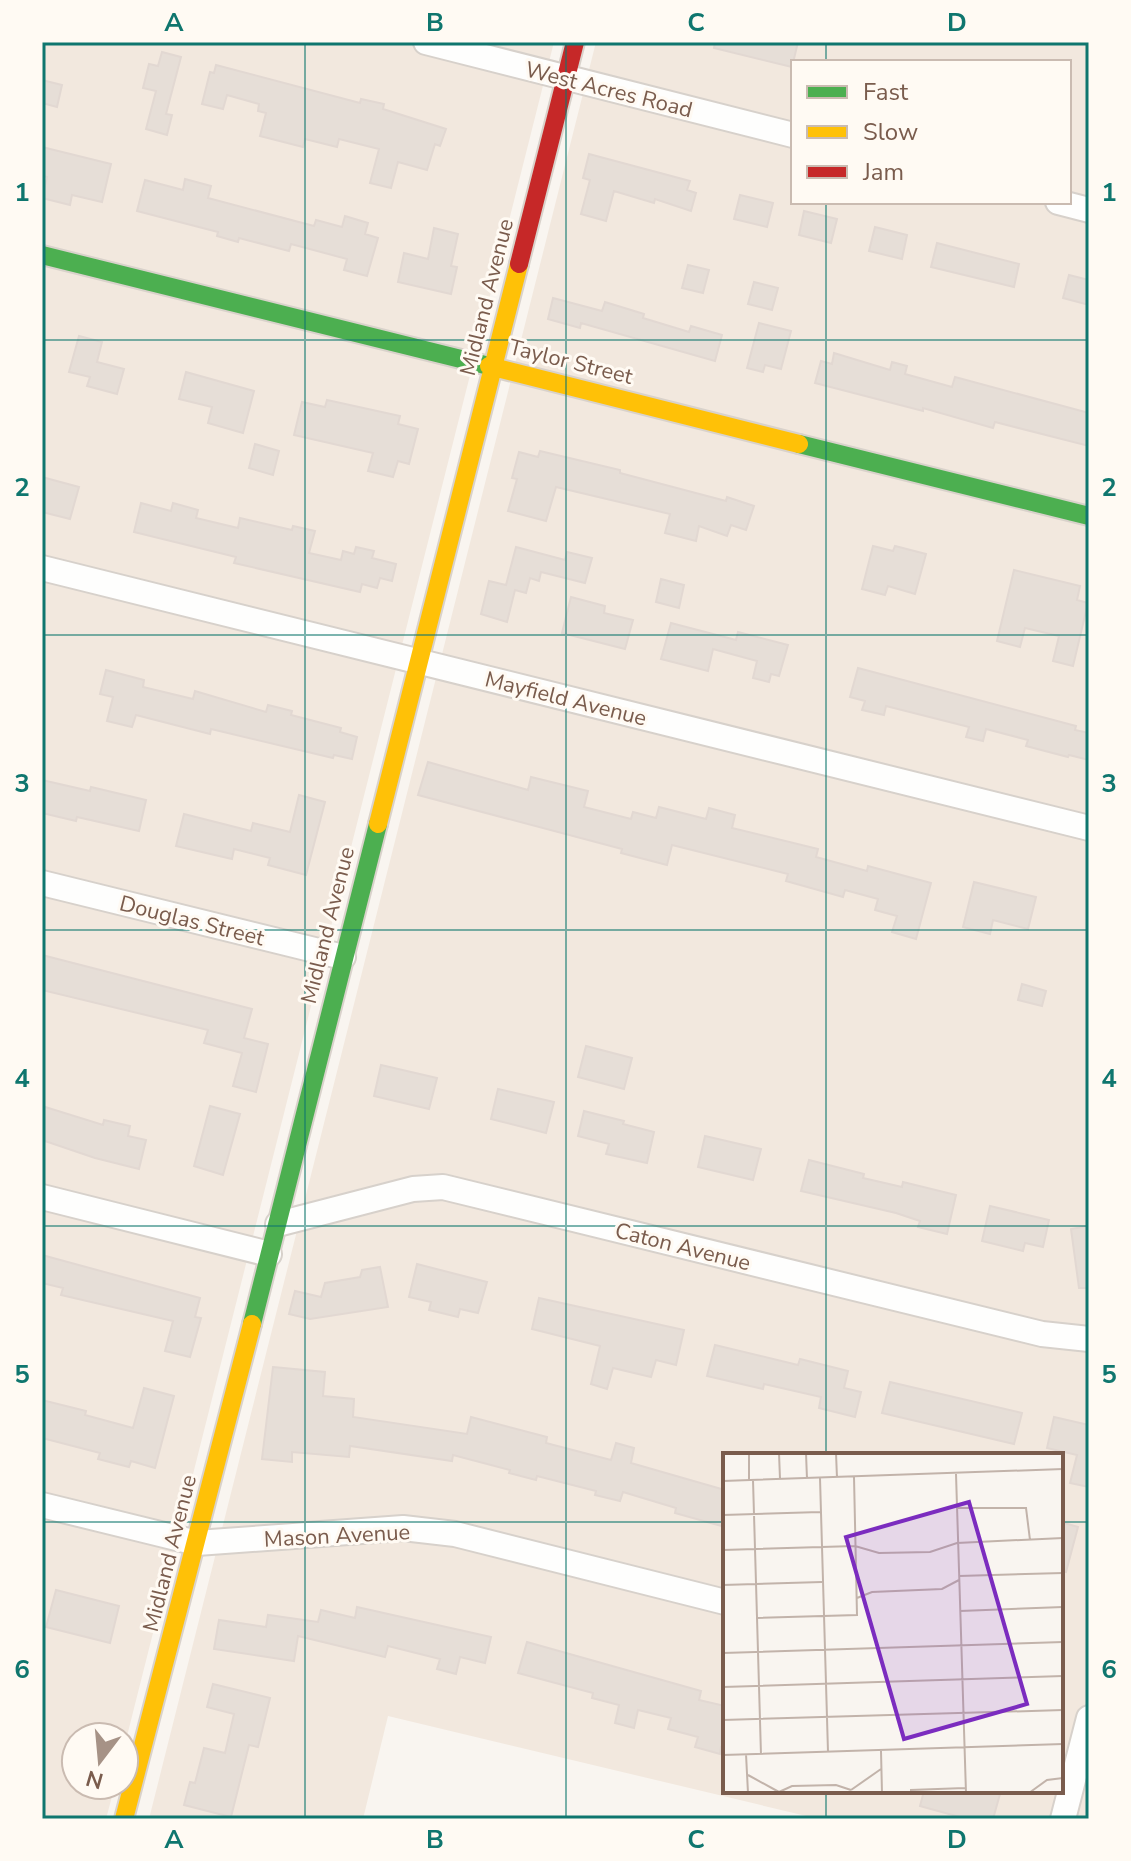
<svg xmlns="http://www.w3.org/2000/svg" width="1131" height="1861" font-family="'Nunito Sans',sans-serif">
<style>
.residential{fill:#f2e8de;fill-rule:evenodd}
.building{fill:#e6ded7;stroke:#e2d8d2;stroke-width:2}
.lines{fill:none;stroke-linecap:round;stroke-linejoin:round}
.street-casing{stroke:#d7d1cb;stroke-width:28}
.fast-casing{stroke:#d9d2cb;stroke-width:22}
.slow-casing{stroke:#d9d2cb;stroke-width:22}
.jam-casing{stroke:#d9d2cb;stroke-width:22}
.street{stroke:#fefefd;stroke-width:24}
.fast{stroke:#4caf50;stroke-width:18}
.slow{stroke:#ffc107;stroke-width:18}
.jam{stroke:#c62828;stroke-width:18}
.grid{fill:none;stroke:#0f766e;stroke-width:2;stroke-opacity:0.55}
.labels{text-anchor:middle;stroke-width:6;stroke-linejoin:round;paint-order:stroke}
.street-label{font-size:22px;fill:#7a5c4d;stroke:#fffaf3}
.inset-road{fill:none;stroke:#c2b3aa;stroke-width:2}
.view{fill:#7b2cbf;fill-opacity:0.15;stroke:#7b2cbf;stroke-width:4}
.inset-edge{fill:none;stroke:#7a5c4d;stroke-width:4}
.neatline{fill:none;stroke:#0f766e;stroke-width:3}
.grid-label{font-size:26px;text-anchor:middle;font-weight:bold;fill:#0f766e}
</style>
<rect width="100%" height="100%" fill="#f9f5f0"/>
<path class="residential" d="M42 42H554L124 1748V1737H76V1785H115L106 1819H42Z
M596 42H1089V1819H819L388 1716 363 1819H149ZM793 62H1069V202H793ZM725 1455H1061V1791H725Z"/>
<path class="building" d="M715 42H798L792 67 714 48Z
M162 52 181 57 166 114 172 115 167 135 146 129 156 91 143 88 149 64 158 66Z
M216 65 360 103 361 99 384 104 383 109 446 129 440 146 435 144 427 170 398 162 391 188 370 183 379 149 339 139 337 147 305 139 303 147 260 136 266 113 258 111 259 104 227 95 223 109 202 104 210 72 214 73Z
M42 80 62 85 57 107 42 103Z
M42 147 111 164 102 202 72 195 70 205 42 198 47 177 42 176Z
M589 154 690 181 687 190 696 193 691 211 655 199 654 203 614 191 606 221 581 214 590 180 583 178Z
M185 179 211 186 208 198 314 226 316 220 342 227 345 216 368 223 365 234 378 238 367 276 344 270 347 259 291 244 289 251 239 238 238 242 217 236 218 232 137 211 145 180 183 190Z
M740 195 773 203 767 227 734 219Z
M804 211 837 219 831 243 799 235Z
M875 227 907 235 902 259 869 251Z
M434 228 458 234 451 266 457 267 451 294 398 282 404 253 428 259Z
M937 243 1019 264 1014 287 931 267Z
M688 265 709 270 703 293 682 288Z
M1069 275 1089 280V305L1063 298Z
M754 282 778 288 772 310 748 304Z
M553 298 602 311 605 302 644 314 643 318 689 332 691 326 722 335 715 361 581 323 580 328 548 319Z
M759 323 791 331 781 369 765 365 763 372 747 368Z
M79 336 102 342 97 362 124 369 117 394 87 386 90 377 69 372Z
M834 353 890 370 892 362 907 366 905 374 952 387 955 377 1089 413V446L995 422 993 428 923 408V411L815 383 821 361 832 364Z
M186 372 254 391 243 433 208 423 212 407 179 399Z
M327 400 400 416 398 424 418 429 409 464 398 461 393 477 368 471 373 453 294 435 302 402 325 407Z
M255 444 279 451 273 475 249 468Z
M540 451 620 470V473L726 501 727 497 754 506 746 530 731 525 727 536 699 526 696 541 665 533 670 514 556 487 546 521 508 511 517 479 512 478 519 452 538 457Z
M42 477 79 487 70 519 42 512Z
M141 503 171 511 173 503 198 510 196 518 238 528 240 518 292 530 293 526 315 531 309 553 341 560 343 551 354 554 356 547 374 551 372 558 396 564 392 581 380 578 377 588 362 584 360 592 234 563 236 557 134 532Z
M873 546 893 551 895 546 926 554 915 594 888 586 885 595 862 589Z
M516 547 565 560 567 552 592 558 585 583 541 572 539 581 530 578 526 593 515 590 507 622 481 614 489 581 506 585Z
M1014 570 1080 586 1077 600 1088 603 1073 666 1053 661 1059 636 1025 628 1020 647 997 641Z
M661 579 684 585 679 608 656 602Z
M571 597 605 606 604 613 633 620 625 649 562 633Z
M671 623 736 640 738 632 788 645 779 676 771 674 769 682 753 678 757 661 713 649 708 671 661 659Z
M858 668 1076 726 1075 730 1089 733V760L1069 755 1068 757 1026 746 1028 740 986 729 983 741 966 737 969 727 886 706 884 715 862 710 865 701 850 697Z
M106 670 144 680 143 687 193 699 195 691 266 712 268 705 292 711 291 715 341 728 340 732 357 737 352 759 334 755 333 758 211 729 210 734 136 715 132 727 107 721 113 697 100 694Z
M428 762 528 790 531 777 588 791 584 807 631 819 633 812 656 818 659 807 706 819 709 808 735 815 732 828 818 849 816 857 867 871 868 866 931 883 916 939 892 932 897 916 875 910 878 899 845 890 843 897 786 881 788 874 672 845 667 865 621 853 622 849 418 795Z
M42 780 90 791 91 787 146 800 139 831 77 817 76 821 42 813Z
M299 795 325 802 306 875 268 865 270 858 234 849 232 859 176 846 184 814 251 831 253 823 290 832Z
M974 882 1036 897 1028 929 993 920 990 934 963 927Z
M42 955 252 1009 244 1038 268 1044 256 1092 233 1086 242 1053 204 1043 208 1030 42 990Z
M1022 984 1046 991 1042 1006 1018 1000Z
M586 1046 632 1058 624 1089 578 1077Z
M381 1065 437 1078 429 1109 374 1096Z
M498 1089 554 1102 546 1133 491 1119Z
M42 1106 103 1125 104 1120 130 1126 128 1136 146 1140 139 1169 95 1158 42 1140Z
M210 1106 240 1114 223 1175 194 1166Z
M584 1111 624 1121 623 1124 654 1132 647 1163 606 1154 609 1144 578 1136Z
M705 1136 761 1149 753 1180 698 1167Z
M809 1160 864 1174 863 1178 902 1187 903 1182 956 1195 947 1234 918 1227 920 1221 896 1213 801 1191Z
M990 1206 1049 1220 1043 1247 1025 1243 1023 1251 982 1241Z
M1089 1226V1288H1079L1071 1229Z
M42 1255 200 1298 195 1317 201 1318 190 1357 165 1351 173 1321 61 1295 63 1288 42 1283Z
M417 1264 487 1282 478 1313 460 1309 458 1317 429 1310 431 1302 409 1297Z
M380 1267 388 1307 310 1319 289 1314 295 1291 321 1297 325 1283 360 1277 362 1270Z
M539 1298 684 1330 676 1365 656 1360 651 1377 613 1368 607 1389 591 1384 600 1346 532 1329Z
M715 1345 798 1365 800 1359 848 1371 844 1388 861 1392 855 1417 819 1408 821 1397 764 1384 763 1389 707 1376Z
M273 1367 325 1372 323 1396 354 1399 353 1417 467 1434 471 1417 547 1437 546 1443 611 1460 616 1443 634 1448 631 1463 725 1490V1527L675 1513 676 1508 623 1492 620 1501 595 1495 596 1491 537 1476 536 1480 509 1473 510 1470 453 1455 452 1461 350 1446 349 1457 292 1452V1462L262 1459Z
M890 1382 1022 1413 1014 1444 882 1413Z
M144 1388 174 1396 155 1468 131 1461 129 1467 98 1459 100 1453 42 1438V1400L86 1411 85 1415 133 1428Z
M1054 1417 1089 1425V1487L1070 1483 1077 1455 1047 1448Z
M1061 1522 1078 1527 1066 1572 1061 1571Z
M56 1590 119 1606 110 1643 46 1627Z
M357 1607 491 1637 485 1663 460 1657 456 1674 437 1669 440 1659 388 1646 385 1657 298 1636 294 1661 214 1649 219 1620 266 1627 268 1615 318 1622 321 1610 355 1618Z
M527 1642 701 1691 699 1700 725 1706V1748L721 1747 720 1754 695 1747 698 1737 668 1729 671 1718 638 1710 634 1728 615 1723 619 1705 592 1698 593 1693 518 1673Z
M213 1684 270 1698 258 1747 249 1745 231 1817 184 1805 190 1782 195 1783 204 1748 225 1753 234 1714 207 1707Z
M924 1791H988L1000 1794 993 1819H967L920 1806Z"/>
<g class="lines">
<g class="street-casing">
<path id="street" d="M426 42 793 135
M1058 202 1089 210
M42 568 1089 828
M42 883 343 957
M42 1197 269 1254
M278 1224 413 1189 443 1187 1042 1334 1089 1339
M42 1505 197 1543 403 1528 455 1534 725 1602
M1063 1819 1089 1718"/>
</g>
<g class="fast-casing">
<path id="fast" d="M42 255 489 366
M799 444 1089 516
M252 1324 378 824"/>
</g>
<g class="slow-casing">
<path id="slow" d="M489 366 799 444
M378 824 519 264
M124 1819 252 1324"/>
</g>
<g class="jam-casing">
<path id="jam" d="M519 264 575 42"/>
</g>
<use href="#street" class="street"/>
<use href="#fast" class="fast"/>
<use href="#slow" class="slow"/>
<use href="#jam" class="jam"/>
</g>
<path class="grid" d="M305 42V1819M566 42V1819M826 42V62M826 202V1455M42 340H1089M42 635H1089M42 930H1089M42 1226H1089M42 1522H725M1061 1522H1089M826 1791V1819"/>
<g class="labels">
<g class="street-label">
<text transform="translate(609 89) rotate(14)" y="8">West Acres Road</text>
<text transform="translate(486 297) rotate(-76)" y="8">Midland Avenue</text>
<text transform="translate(571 361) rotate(14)" y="8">Taylor Street</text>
<text transform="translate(566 698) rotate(14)" y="8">Mayfield Avenue</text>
<text transform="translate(192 920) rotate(14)" y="8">Douglas Street</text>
<text transform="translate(327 925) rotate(-76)" y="8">Midland Avenue</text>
<text transform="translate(683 1246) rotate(14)" y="8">Caton Avenue</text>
<text transform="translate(337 1535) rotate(-3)" y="8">Mason Avenue</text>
<text transform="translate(169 1553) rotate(-76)" y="8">Midland Avenue</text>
</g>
</g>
<g transform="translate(723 1453)">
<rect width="340" height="340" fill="#f9f5f0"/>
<path class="inset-road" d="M26 0V27M56 0 57 26M83 0 84 26M113 0 114 25M233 21 243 340M97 25 105 299M30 27 38 302M0 28 340 16M234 55H303L307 87M0 62 97 59M0 97 132 93 156 100 207 99 234 90 340 85M236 123 340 120M0 132 99 129M134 145 149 139 219 136 236 127M237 158 340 154M34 165 134 162 131 24M0 200 340 189M0 234 340 223M0 267 340 257M158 298 159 340M23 301 25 340M0 302 340 291M25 322 56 339M128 337 158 316M187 337 242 335M56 339 69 333 113 332 128 337M306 340 324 327 340 325"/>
<path class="view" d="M246 49 304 251 181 286 123 84Z"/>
<rect width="340" height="340" class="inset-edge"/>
</g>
<rect width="1131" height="1861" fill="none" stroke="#fffaf3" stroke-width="88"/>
<rect x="791" y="60" width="280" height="144" fill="#fffaf3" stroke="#cabbb1" stroke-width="2"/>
<rect x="807" y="86" width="40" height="12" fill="#4caf50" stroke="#cabbb1" stroke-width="2"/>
<text x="863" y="100" font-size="24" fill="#7a5c4d">Fast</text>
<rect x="807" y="126" width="40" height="12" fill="#ffc107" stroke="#cabbb1" stroke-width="2"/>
<text x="863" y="140" font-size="24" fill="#7a5c4d">Slow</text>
<rect x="807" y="166" width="40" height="12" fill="#c62828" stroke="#cabbb1" stroke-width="2"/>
<text x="863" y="180" font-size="24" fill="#7a5c4d">Jam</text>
<g transform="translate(100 1761) rotate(196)"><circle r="38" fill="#fffaf3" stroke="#cabbb1" stroke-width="2"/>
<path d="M0-6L14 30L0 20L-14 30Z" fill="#a69286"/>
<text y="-12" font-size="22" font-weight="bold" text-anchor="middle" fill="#7a5c4d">N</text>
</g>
<rect x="44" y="44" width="1043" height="1773" class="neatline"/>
<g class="grid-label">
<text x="174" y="31">A</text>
<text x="435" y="31">B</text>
<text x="696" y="31">C</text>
<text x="957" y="31">D</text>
<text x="22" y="201">1</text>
<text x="1109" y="201">1</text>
<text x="22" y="496">2</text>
<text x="1109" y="496">2</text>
<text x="22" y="792">3</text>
<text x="1109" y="792">3</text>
<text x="22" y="1087">4</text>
<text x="1109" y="1087">4</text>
<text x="22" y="1383">5</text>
<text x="1109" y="1383">5</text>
<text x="22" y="1678">6</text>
<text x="1109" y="1678">6</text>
<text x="174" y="1848">A</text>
<text x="435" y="1848">B</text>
<text x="696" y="1848">C</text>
<text x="957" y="1848">D</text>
</g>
</svg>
